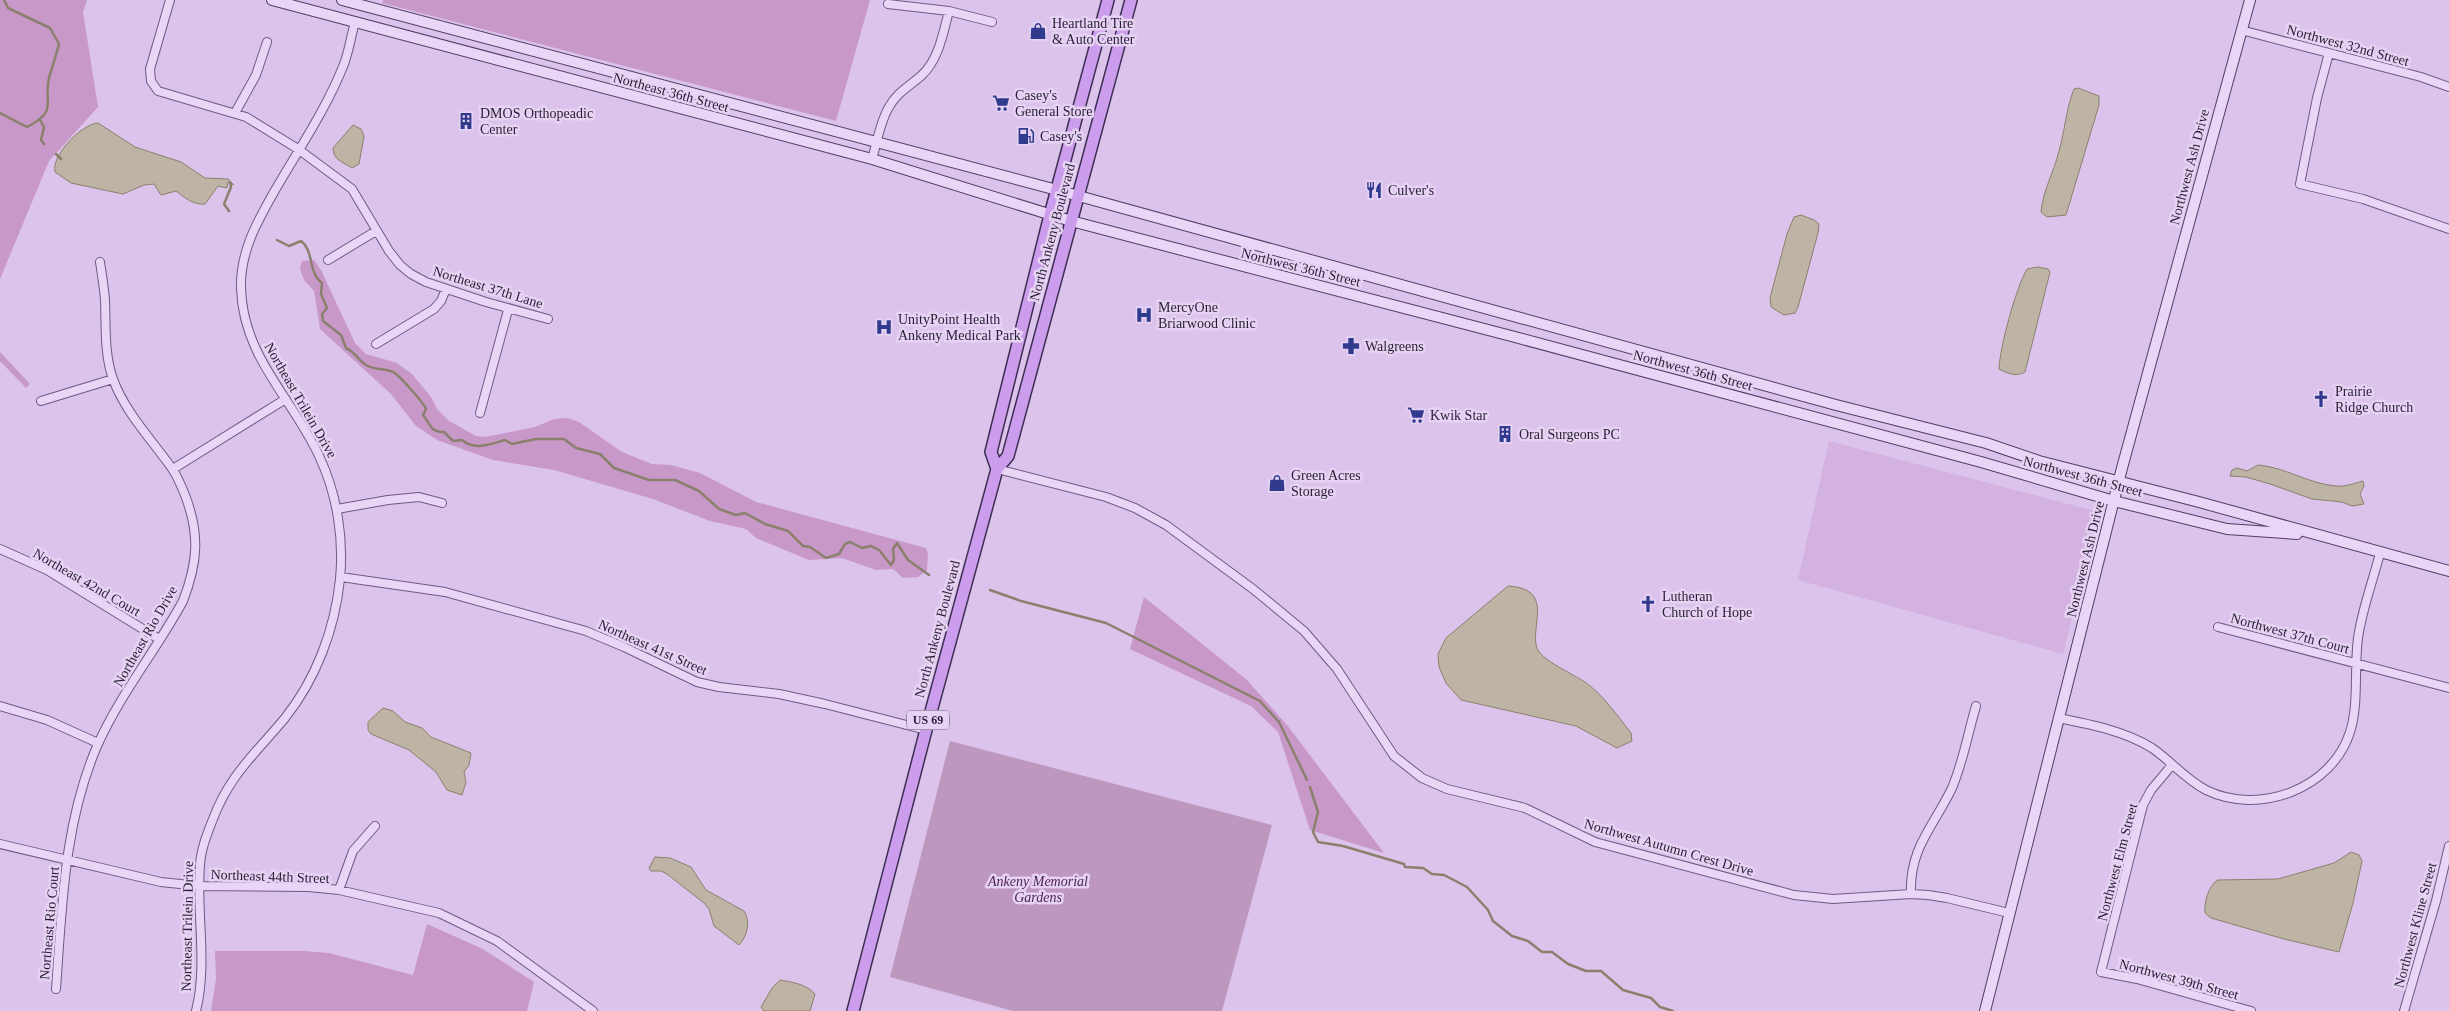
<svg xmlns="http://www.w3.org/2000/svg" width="2449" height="1011" font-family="Georgia,serif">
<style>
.farmland{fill:#d3b1e0}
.green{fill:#c898c8}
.cemetery{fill:#bd97bd}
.water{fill:#beb4a5;stroke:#8b806d}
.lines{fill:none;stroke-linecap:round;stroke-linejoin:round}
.stream{stroke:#8b806d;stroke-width:2.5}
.street-casing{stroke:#6c5b84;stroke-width:10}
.secondary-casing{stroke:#4e3f65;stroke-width:12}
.primary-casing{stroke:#3c2f52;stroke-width:14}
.street{stroke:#e9d6f6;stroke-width:8}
.secondary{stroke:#e9d6f6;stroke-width:10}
.primary{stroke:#cb9dec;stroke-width:11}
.labels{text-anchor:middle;stroke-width:5;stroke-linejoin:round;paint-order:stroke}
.shield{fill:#e6d2f3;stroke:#60546e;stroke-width:1}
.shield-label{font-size:12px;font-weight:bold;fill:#271e35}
.poi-label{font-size:14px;fill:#271e35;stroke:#e6d2f3;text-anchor:start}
.street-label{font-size:14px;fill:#271e35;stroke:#e6d2f3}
.park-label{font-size:14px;font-style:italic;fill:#50264a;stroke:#e6d2f3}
</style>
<rect width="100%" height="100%" fill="#dbc3eb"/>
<path class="farmland" d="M1829 441 2098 512 2063 654 1798 580Z"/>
<path class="green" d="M0 0H87L83 12 98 107 49 161 0 279Z
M383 0H870L836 121 382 3Z
M314 260 321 270 355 343 366 354 397 363 412 374 431 397 437 409 449 421 476 436 485 437 535 427 554 419 568 418 579 422 622 452 652 464 671 465 700 473 756 502 926 548 928 554 927 570 918 577 903 578 893 569 876 570 842 558 809 560 756 538 746 529 710 521 653 499 554 470 493 460 437 440 416 426 391 394 320 329 314 291 304 280 300 269 302 261Z
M0 352 30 384 26 388 0 361Z
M1144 597 1247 680 1287 725 1384 853 1310 830 1278 732 1251 706 1130 649Z
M427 924 483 949 534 982 527 1011H211L216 979 215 951H304L329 953 413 975Z"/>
<path class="cemetery" d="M950 741 1272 825 1222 1011H1013L890 977Z"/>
<path class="water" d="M2078 88 2099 96V105L2066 215 2047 217 2041 212C2043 190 2054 172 2059 151 2065 130 2066 109 2074 89Z
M98 123 135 147 181 162 205 178 228 179 234 185 228 182 227 188 218 186 205 204C192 205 186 198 176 191L161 195 154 184 144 185 123 194 71 183 55 172C51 156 81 124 98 123Z
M353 125 361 129 364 136 359 164 352 168C343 162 333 160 333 148Z
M1801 215 1814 220 1819 224 1818 233 1798 307 1795 313 1784 315 1771 307 1770 298 1787 234 1794 217Z
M2038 267 2048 269 2050 272 2025 372C2016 377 2009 374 1999 369 2000 346 2016 288 2027 269Z
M2258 465C2285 467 2309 484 2336 486 2345 487 2355 483 2363 481L2364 486 2360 494 2364 504 2352 506 2342 502 2312 499 2270 484 2246 477 2230 476 2232 470 2237 468 2247 471Z
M1508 586C1560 589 1524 634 1540 653 1547 662 1574 675 1585 682 1603 695 1617 715 1631 733L1632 741 1617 748 1576 726 1461 700 1446 683 1439 667 1438 654 1446 638Z
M383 708 393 711 405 722 422 728 431 737 471 753 469 765 464 772 466 782 462 795 447 790 436 772 409 750 371 734 368 730V722Z
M2351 852 2359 855 2362 861 2353 903 2339 952 2284 939 2211 918 2205 913C2204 902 2208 888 2217 880L2278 879 2334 863Z
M655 857 670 858 691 867 706 890 744 911C751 921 747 937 739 945L714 926 709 909 704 903 667 874 661 871H651L649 868Z
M780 980C792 982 806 984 815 994L810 1011H764L761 1007 772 988Z"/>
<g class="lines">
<path class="stream" d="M0 113 27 127C59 110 43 104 49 78 52 67 56 56 59 44L50 28 8 8 4 0
M40 120 44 127 41 140 44 144
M56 154 61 159
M229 211 224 204 231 187 230 182
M277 240 289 246 301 241C314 250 308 273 322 283L321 294 327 308 322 314 323 321 341 335 346 348C355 352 358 360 366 365 374 370 384 368 393 372 398 374 424 403 426 409L423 415C431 425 430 432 444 432L453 441 462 440C475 451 490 444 505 440L512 444 536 439H564L576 448 600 454 614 468 649 480H675L699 491 719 509 736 515 745 513 765 524 788 531 803 546 810 547 826 558 839 554 845 544 850 542 862 548 871 546 879 550 891 565 894 560 893 549 897 543 908 560 929 575
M990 590 1021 601 1106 623 1260 701 1279 722 1307 780
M1310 787 1318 812 1313 832 1318 842 1343 846 1404 864 1405 867 1423 868 1432 874 1444 875 1467 887 1488 910 1493 921 1512 936 1528 941 1542 952H1552L1568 964 1586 971H1601L1623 990 1651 998 1660 1007 1673 1011"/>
<g class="street-casing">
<path id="street" d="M170 0 150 69 151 81 158 91 246 117 298 149 352 189 389 251 400 265 411 274 426 282 486 302 548 319
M888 4 949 11 992 22
M2241 30 2421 77 2449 87
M2329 53 2317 98 2300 184 2363 199 2449 229
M235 113 256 75 267 42
M872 159C877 142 880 122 889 107 897 92 910 86 922 75 939 59 943 33 949 11
M328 260 376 231
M376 344 434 309 441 301 446 289
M41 401 113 379
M480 413 508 310
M173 469 284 400
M997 469 1106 497 1135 508 1166 525 1253 589 1304 631 1337 669 1394 756 1422 778 1447 789 1525 808 1595 842 1794 895 1833 899 1911 894 1928 895 1947 898 2009 913
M337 509 388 500 419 497 442 503
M0 549 47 570 159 639
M341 577 445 592 586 631 624 647 697 682 719 687 779 694 825 704 926 730
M2218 627 2449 688
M0 706 47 720 98 743
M2058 718C2089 724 2125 731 2152 748 2171 761 2185 779 2206 790 2259 816 2332 789 2350 732 2359 705 2354 667 2358 638 2362 609 2373 581 2380 553
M2172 765 2151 790 2143 805 2101 972 2137 979 2251 1011
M0 844 161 882 199 886 309 887 339 890 439 913 497 941 593 1011
M339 890 353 851 375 826
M1911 894C1909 848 1934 826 1952 788 1963 762 1968 733 1976 706
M56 989C62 907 64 821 98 744 121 693 157 649 183 601 198 562 200 534 185 495 181 485 177 475 171 467 151 439 125 412 113 379 104 354 106 325 105 300 104 287 102 275 100 262
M196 1011C208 963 196 914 200 865 201 849 207 834 213 819 230 774 256 753 285 718 316 679 335 629 340 579 344 538 337 495 320 458 293 398 243 358 241 288 240 252 257 222 274 192 297 152 327 108 344 64 349 51 351 36 355 22
M2404 1011 2436 901 2449 846"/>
</g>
<g class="secondary-casing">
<path id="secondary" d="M272 0 872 159 1071 221 1515 337 1981 462 2114 501 2227 529 2297 534
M342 0 1057 190 1836 405 1986 443 2039 461 2199 502 2449 571
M1985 1011 2122 468 2250 0"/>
</g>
<g class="primary-casing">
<path id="primary" d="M997 469 991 452 1050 215 1108 0
M853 1011 926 730 997 469 1008 456 1131 0"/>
</g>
<use href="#street" class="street"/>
<use href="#secondary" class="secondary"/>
<use href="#primary" class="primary"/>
</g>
<defs>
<g id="shop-bare" transform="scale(1.35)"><path d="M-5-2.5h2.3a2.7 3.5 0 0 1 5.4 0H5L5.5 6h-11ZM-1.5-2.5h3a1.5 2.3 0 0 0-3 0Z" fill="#303b8e" stroke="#e6d2f3" stroke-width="2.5" paint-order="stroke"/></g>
<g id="supermarket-bare" transform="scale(1.35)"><path d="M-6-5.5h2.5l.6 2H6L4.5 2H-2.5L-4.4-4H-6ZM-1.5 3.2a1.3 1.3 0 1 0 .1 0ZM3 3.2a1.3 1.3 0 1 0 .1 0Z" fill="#303b8e" stroke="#e6d2f3" stroke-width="2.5" paint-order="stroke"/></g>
<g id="building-bare" transform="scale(1.35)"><path d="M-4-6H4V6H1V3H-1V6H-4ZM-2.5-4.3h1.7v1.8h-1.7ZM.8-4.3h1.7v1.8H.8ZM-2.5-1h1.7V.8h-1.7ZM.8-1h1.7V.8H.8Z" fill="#303b8e" stroke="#e6d2f3" stroke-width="2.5" paint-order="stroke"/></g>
<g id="fuel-bare" transform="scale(1.35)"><path d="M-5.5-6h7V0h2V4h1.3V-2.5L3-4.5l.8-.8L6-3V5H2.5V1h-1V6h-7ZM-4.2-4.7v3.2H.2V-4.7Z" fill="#303b8e" stroke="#e6d2f3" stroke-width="2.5" paint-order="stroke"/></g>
<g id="restaurant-bare" transform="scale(1.35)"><path d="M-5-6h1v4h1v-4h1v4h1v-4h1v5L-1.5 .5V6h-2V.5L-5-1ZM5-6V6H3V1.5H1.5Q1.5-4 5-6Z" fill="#303b8e" stroke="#e6d2f3" stroke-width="2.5" paint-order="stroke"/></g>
<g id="hospital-bare" transform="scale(1.35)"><path d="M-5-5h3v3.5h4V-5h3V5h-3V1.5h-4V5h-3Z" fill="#303b8e" stroke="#e6d2f3" stroke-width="2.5" paint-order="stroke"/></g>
<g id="pharmacy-bare" transform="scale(1.35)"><path d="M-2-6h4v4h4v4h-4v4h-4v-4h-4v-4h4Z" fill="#303b8e" stroke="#e6d2f3" stroke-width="2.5" paint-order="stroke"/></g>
<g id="church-bare" transform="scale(1.35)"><path d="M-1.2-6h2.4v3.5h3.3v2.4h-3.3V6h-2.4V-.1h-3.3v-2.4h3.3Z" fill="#303b8e" stroke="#e6d2f3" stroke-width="2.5" paint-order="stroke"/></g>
</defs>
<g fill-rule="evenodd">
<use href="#shop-bare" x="1038" y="31"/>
<use href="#supermarket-bare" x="1001" y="103"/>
<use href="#building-bare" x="466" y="121"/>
<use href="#fuel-bare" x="1026" y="136"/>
<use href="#restaurant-bare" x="1374" y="190"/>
<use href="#hospital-bare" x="1144" y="315"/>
<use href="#hospital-bare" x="884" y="327"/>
<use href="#pharmacy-bare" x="1351" y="346"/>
<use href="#church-bare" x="2321" y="399"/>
<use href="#supermarket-bare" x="1416" y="415"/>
<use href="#building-bare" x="1505" y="434"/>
<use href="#shop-bare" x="1277" y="483"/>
<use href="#church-bare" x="1648" y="604"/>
</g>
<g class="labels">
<rect class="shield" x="907" y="710.5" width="42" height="19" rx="4"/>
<g class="shield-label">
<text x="928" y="724">US 69</text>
</g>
<g class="poi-label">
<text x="1052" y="28">Heartland Tire<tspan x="1052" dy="16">&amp; Auto Center</tspan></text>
<text x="1015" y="100">Casey's<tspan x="1015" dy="16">General Store</tspan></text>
<text x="480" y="118">DMOS Orthopeadic<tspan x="480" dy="16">Center</tspan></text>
<text x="1040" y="141">Casey's</text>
<text x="1388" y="195">Culver's</text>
<text x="1158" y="312">MercyOne<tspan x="1158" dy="16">Briarwood Clinic</tspan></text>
<text x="898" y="324">UnityPoint Health<tspan x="898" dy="16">Ankeny Medical Park</tspan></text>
<text x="1365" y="351">Walgreens</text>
<text x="2335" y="396">Prairie<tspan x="2335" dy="16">Ridge Church</tspan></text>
<text x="1430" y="420">Kwik Star</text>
<text x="1519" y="439">Oral Surgeons PC</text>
<text x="1291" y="480">Green Acres<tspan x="1291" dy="16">Storage</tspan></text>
<text x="1662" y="601">Lutheran<tspan x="1662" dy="16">Church of Hope</tspan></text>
</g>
<g class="street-label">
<text transform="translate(2348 45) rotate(15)" y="5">Northwest 32nd Street</text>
<text transform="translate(671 92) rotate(15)" y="5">Northeast 36th Street</text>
<text transform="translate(2189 167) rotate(-75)" y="5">Northwest Ash Drive</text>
<text transform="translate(1052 232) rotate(-75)" y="5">North Ankeny Boulevard</text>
<text transform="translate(1301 267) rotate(14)" y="5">Northwest 36th Street</text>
<text transform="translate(488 287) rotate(17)" y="5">Northeast 37th Lane</text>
<text transform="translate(1693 370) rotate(15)" y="5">Northwest 36th Street</text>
<text transform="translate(301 400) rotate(60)" y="5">Northeast Trilein Drive</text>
<text transform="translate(2083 476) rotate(15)" y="5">Northwest 36th Street</text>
<text transform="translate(2085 559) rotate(-76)" y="5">Northwest Ash Drive</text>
<text transform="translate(87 582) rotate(30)" y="5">Northeast 42nd Court</text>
<text transform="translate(937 629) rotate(-75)" y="5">North Ankeny Boulevard</text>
<text transform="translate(2290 633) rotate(15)" y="5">Northwest 37th Court</text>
<text transform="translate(145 636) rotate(-60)" y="5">Northeast Rio Drive</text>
<text transform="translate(653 647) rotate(24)" y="5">Northeast 41st Street</text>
<text transform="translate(1669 847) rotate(16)" y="5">Northwest Autumn Crest Drive</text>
<text transform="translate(2117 862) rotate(-75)" y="5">Northwest Elm Street</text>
<text transform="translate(270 876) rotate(2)" y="5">Northeast 44th Street</text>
<text transform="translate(49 923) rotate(-85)" y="5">Northeast Rio Court</text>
<text transform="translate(2415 925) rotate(-75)" y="5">Northwest Kline Street</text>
<text transform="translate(187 926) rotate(-89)" y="5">Northeast Trilein Drive</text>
<text transform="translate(2179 979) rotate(15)" y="5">Northwest 39th Street</text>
</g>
<g class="park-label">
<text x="1038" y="886">Ankeny Memorial<tspan x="1038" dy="16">Gardens</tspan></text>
</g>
</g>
</svg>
